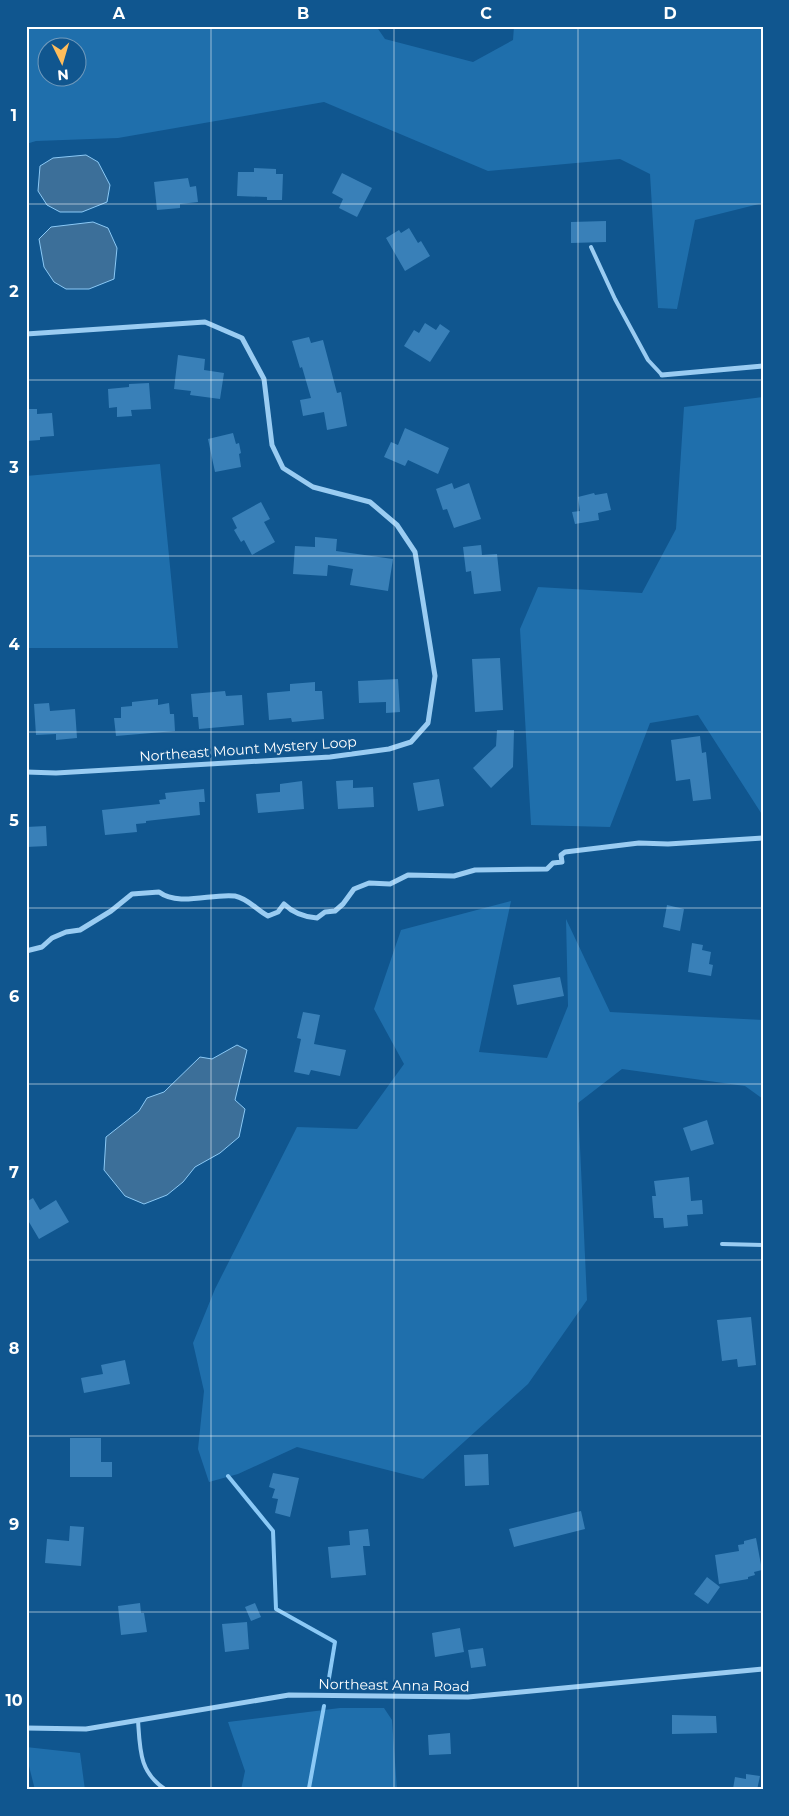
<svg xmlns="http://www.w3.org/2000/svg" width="789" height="1816" font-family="Montserrat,sans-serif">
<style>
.green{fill:#1f6fac;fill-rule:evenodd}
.water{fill:#3c6f99;stroke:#8bc9f6}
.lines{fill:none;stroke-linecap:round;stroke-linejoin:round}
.stream{stroke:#8bc9f6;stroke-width:4}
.building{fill:#3980b8}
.lane{stroke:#9accf2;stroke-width:4}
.street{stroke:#9accf2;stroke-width:5}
.grid{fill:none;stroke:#fff;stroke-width:1;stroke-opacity:0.55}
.labels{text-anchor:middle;stroke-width:4.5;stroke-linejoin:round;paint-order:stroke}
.street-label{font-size:14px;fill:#fff;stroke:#10568f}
.neatline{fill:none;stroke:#fff;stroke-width:2}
.grid-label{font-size:16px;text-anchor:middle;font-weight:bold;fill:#fff}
</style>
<rect width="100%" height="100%" fill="#10568f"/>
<path class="green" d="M26 26H376L385 39 473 62 513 40 514 26H763V203L695 220 677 309 658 308 650 174 620 159 488 171 324 102 118 138 36 141 26 144ZM48 48H78V78H48Z
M763 397V816L698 715 650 723 610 827 531 825 520 629 538 587 642 593 676 529 684 407Z
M160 464 178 648H26V476Z
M511 901 479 1052 547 1058 568 1006 566 919 610 1012 763 1020V1099L745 1086 622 1069 578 1103 587 1300 528 1384 423 1479 297 1447 238 1474 209 1482 198 1449 204 1391 193 1343 215 1289 297 1127 357 1129 404 1064 374 1009 401 930Z
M340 1708H384L392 1720 397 1790H241L245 1771 228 1722Z
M26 1747 80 1753 85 1790H35L26 1754Z"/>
<path class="water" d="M86 155 98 162 110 185 107 202 82 212H60L47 205 38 191 40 166 53 158Z
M93 222 108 228 117 248 114 279 89 289H66L54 282 44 267 39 239 51 227Z
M237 1045 247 1050 235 1100 245 1109 239 1137 220 1153 195 1167 183 1182 167 1195 144 1204 125 1196 104 1170 106 1137 139 1111 147 1098 164 1092 200 1057 212 1059Z"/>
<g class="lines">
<path class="stream" d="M228 1476 273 1531 276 1609 335 1642 328 1684
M308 1790 309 1788 324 1706"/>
</g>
<path class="building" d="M254 168 276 169V174H283L282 200H267V197L237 196 238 172H254Z
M342 173 372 188 357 217 339 208 343 199 332 193Z
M188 178 190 187 196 186 198 202 180 204V208L157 210 154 182Z
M606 221V242L571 243V222Z
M409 228 418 243 421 241 430 256 405 271 386 238 399 230 401 233Z
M425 323 436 330 440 324 450 331 430 362 404 346 414 330 419 333Z
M309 337 311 343 323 340 337 393 341 392 347 426 327 430 324 412 303 416 300 400 311 398 302 367 300 368 292 341Z
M178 355 205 359 204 370 224 373 220 399 190 395 191 391 174 389Z
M149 383 151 409 131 410 132 416 117 417V407L109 408 108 389 129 387V384Z
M26 409H37V414L52 413 54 436 40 437V440L26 441Z
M405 428 449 448 438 474 408 460 405 466 384 457 391 442 398 445Z
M233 433 236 444 239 443 241 453 239 454 241 467 215 472 208 439Z
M452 483 454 489 469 483 481 519 454 528 447 509 443 510 436 489Z
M594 493 595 495 607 493 611 510 598 513 599 520 575 524 572 512 580 511 578 497Z
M261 502 270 519 264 522 275 542 252 555 244 540 241 542 234 530 237 528 232 518Z
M315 537 337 539 336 551 393 559 388 591 350 585 353 569 328 565 327 576 293 574 295 546 315 547Z
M481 545 482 555 497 554 501 591 474 594 471 571 466 572 463 547Z
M500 658 503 710 475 712 472 659Z
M398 679 400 712 386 713V702L359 703 358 681Z
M315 682V691H322L324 719 292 722 291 718 269 720 267 693 290 691V684Z
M225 691 226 696 242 695 244 725 199 729 198 717H193L191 694Z
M158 699V705L169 703 170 714H174L175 731 116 736 114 718H121V707L132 706V702Z
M49 703 50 711 75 709 77 738 56 740V734L36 735 34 704Z
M497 730H514L513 767 491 788 473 768 496 746Z
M700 736 702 753 706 752 711 799 693 801 690 779 676 781 671 740Z
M439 779 444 806 418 811 413 783Z
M353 780V788L373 787 374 807 338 809 336 781Z
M302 781 304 809 258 813 256 794 280 792V784Z
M204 789 205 802H199L200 815 146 821V823L136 824 137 832 105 835 102 810 160 804 159 800 166 799 165 793Z
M46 826 47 846 26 847V827Z
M667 905 684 909 680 931 663 927Z
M692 943 703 945 702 950 711 952 709 964 713 965 711 976 688 972Z
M560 977 564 996 517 1005 513 985Z
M303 1012 320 1015 314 1044 346 1050 340 1076 311 1070 309 1075 294 1072 301 1039 297 1038Z
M707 1120 714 1144 691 1151 683 1128Z
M689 1177 691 1201 702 1200 703 1214 687 1215 688 1226 664 1228 663 1218H654L652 1196H656L654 1181Z
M33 1198 40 1210 56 1200 69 1222 39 1239 26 1217V1202Z
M751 1317 756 1365 738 1367 737 1359 722 1361 717 1320Z
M125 1360 130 1384 84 1393 81 1378 103 1374 101 1365Z
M70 1438H101V1462H112V1477H70Z
M488 1454 489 1485 465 1486 464 1455Z
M273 1473 299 1478 290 1517 275 1513 278 1499 272 1498 275 1489 269 1487Z
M581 1511 585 1529 514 1547 509 1529Z
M70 1526 84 1527 81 1566 45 1563 47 1539 69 1541Z
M368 1529 370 1546H363L366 1575 331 1578 328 1547 350 1545 349 1531Z
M756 1538 762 1570 754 1572 755 1575 748 1577V1579L719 1584 715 1555 739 1551 738 1545 744 1544V1541Z
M707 1577 720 1587 708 1604 694 1594Z
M140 1603 141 1613H144L147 1632 121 1635 118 1606Z
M255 1603 261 1617 251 1621 245 1607Z
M247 1622 249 1649 225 1652 222 1624Z
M460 1628 464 1652 435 1657 432 1633Z
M483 1648 486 1666 471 1668 468 1650Z
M672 1715 716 1716 717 1733 672 1734Z
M450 1733 451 1754 429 1755 428 1735Z
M746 1774 760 1776 757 1790 733 1789 735 1777 746 1779Z"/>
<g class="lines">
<path class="lane" d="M591 247 615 299 648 360 662 375
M722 1244 763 1245
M138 1720C140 1750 139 1772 166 1790"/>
<path class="street" d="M26 334 205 322 242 338 264 379 272 445 283 468 313 487 370 502 397 525 415 552 435 676 428 723 411 742 389 749 330 757 56 773 26 772
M662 375 763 366
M26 951 42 947 52 938 66 932 80 930 111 911 132 894 159 892C179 907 212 893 235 896 247 898 257 910 268 916L278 912 284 904C293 913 304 917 317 918L325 912 335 911 343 904 354 889 369 883 390 884 408 875 454 876 475 870 547 869 553 863 562 862 561 855 565 852 639 843 668 844 763 838
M26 1728 86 1729 289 1695 468 1697 763 1669"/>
</g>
<path class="grid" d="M211 26V1790M394 26V1790M578 26V1790M26 204H763M26 380H763M26 556H763M26 732H763M26 908H763M26 1084H763M26 1260H763M26 1436H763M26 1612H763"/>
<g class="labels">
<g class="street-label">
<text transform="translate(248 749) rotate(-4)" y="5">Northeast Mount Mystery Loop</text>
<text transform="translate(394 1685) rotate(1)" y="5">Northeast Anna Road</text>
</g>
</g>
<rect width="789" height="1816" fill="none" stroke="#10568f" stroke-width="55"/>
<g transform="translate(62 62) rotate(175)"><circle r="24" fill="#10568f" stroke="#709abc"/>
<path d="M0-4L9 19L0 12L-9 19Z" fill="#ffbd5b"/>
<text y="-8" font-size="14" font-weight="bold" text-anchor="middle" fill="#ffffff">N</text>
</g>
<rect x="28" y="28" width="734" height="1760" class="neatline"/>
<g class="grid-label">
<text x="119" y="19">A</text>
<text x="303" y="19">B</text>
<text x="486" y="19">C</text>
<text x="670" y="19">D</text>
<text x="14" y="121">1</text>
<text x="14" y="297">2</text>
<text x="14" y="473">3</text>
<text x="14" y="650">4</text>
<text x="14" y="826">5</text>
<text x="14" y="1002">6</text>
<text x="14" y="1178">7</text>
<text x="14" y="1354">8</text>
<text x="14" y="1530">9</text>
<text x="14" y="1706">10</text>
</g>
</svg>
